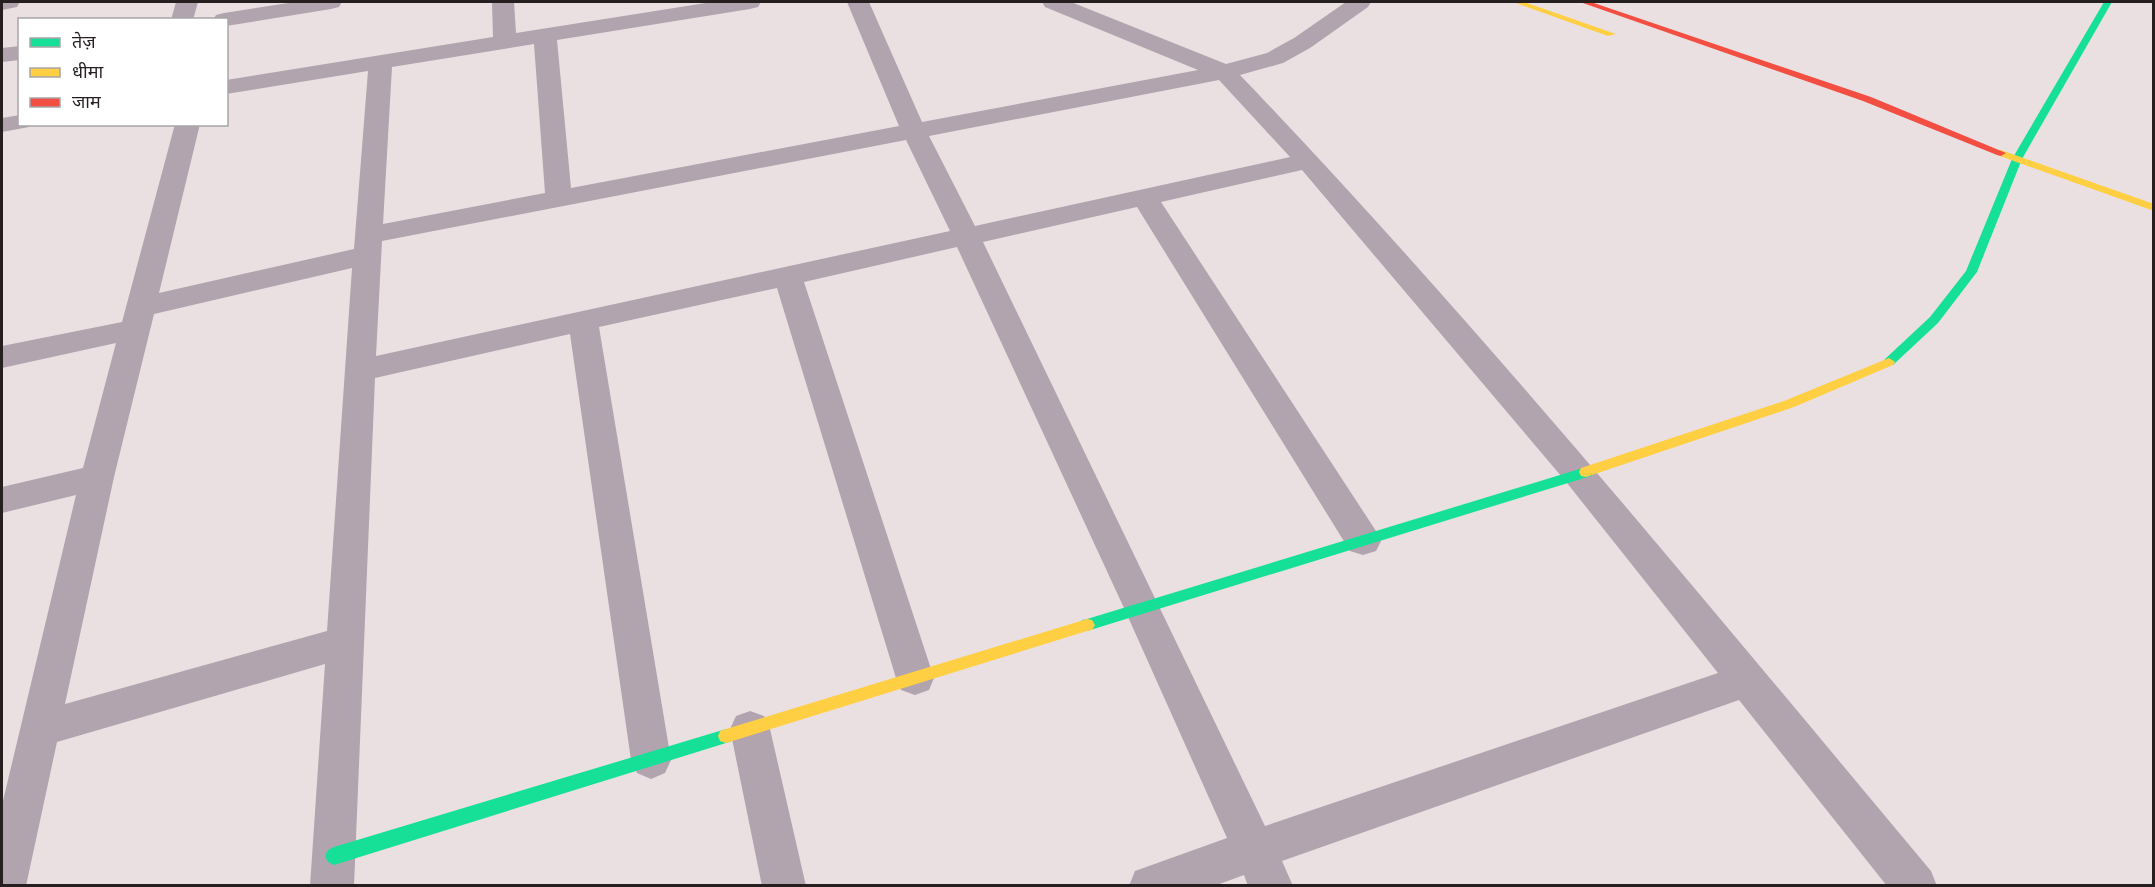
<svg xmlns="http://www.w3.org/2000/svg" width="2155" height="887" font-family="'Space Grotesk','Noto Sans Devanagari',sans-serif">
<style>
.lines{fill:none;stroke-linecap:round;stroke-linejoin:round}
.street{fill:#b1a4ae;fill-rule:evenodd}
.fast{fill:#16e098;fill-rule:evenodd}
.slow{fill:#ffcf43;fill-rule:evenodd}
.jam{fill:#f24e42;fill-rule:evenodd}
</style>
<rect width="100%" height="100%" fill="#eae0e2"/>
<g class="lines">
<path class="street" d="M2 2H20L17 7 2 10Z
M176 2H198L193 20H171Z
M295 2H342L339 7 331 9 226 26V20H213L216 15 224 13Z
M492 2H514L516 33 712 2H761L758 7 750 9 557 40 571 188 899 126 847 2H869L922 122 1198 70 1045 7 1042 2H1071L1226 64 1267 53 1294 38 1346 2H1371L1368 7 1310 48 1283 63 1240 75C1483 329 1705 601 1931 871L1937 886H1887L1739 700 1282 861 1293 886H1248L1244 875 1214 886H1129L1135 871 1227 838 1124 608 957 247 804 282 934 678 929 690 915 695 901 690 896 678 777 288 599 327 671 760 665 773 651 779 637 773 631 760 570 334 375 378 354 886H310L325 664 57 742 26 886H2V805L76 495 2 513V487L83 468 116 343 2 368V346L122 322 175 124H200L159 293 354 249 368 71 226 94V80L493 37ZM534 44 545 193 383 224 392 67ZM1219 80 1290 157 975 226 929 136ZM906 140 950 231 376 356 382 241ZM1302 170 1567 483 1718 673 1265 826 983 242 1137 207 1350 551 1363 555 1376 551 1381 541 1376 531 1161 202ZM352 268 327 631 65 704 114 477 154 314Z
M20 46V60L2 62V48Z
M20 115V124H31L29 127 2 132V118Z
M750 711 764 716 770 729 806 886H762L730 729 736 716Z"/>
<path class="fast" d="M2104 2H2112L2022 159 1977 272 1938 323 1893 365H1885L1883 362 1885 359 1930 317 1966 271 2012 159Z
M1586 467 1591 468 1593 472 1591 476 1087 631 1082 630 1079 625 1082 620 1087 619Z
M726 729 732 731 734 736 732 741 726 743 334 865 328 862 325 856 328 850 334 847Z"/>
<path class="slow" d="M1513 2H1524L1616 34 1608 36Z
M2001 150 2154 204V211L1997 155V151Z
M1889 358 1895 362 1893 365 1794 407 1586 477 1581 476 1579 472 1581 468 1784 401Z
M1087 619 1092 620 1095 625 1092 630 1087 631 726 743 720 741 718 736 720 731 726 729Z"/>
<path class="jam" d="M1580 2H1591L1871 97 2006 153 2001 156 1997 155 1863 101Z"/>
</g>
<rect width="2155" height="887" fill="none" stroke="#261f20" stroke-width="6"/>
<rect x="18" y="18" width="210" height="108" fill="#ffffff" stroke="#a8a5a6" stroke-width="1.5"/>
<rect x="30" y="38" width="30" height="9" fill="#16e098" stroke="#a8a5a6" stroke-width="1.5"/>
<text x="72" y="48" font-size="18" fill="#261f20">तेज़</text>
<rect x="30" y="68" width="30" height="9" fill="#ffcf43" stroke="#a8a5a6" stroke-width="1.5"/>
<text x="72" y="78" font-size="18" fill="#261f20">धीमा</text>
<rect x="30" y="98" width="30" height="9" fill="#f24e42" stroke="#a8a5a6" stroke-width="1.5"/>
<text x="72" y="108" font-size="18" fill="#261f20">जाम</text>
</svg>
